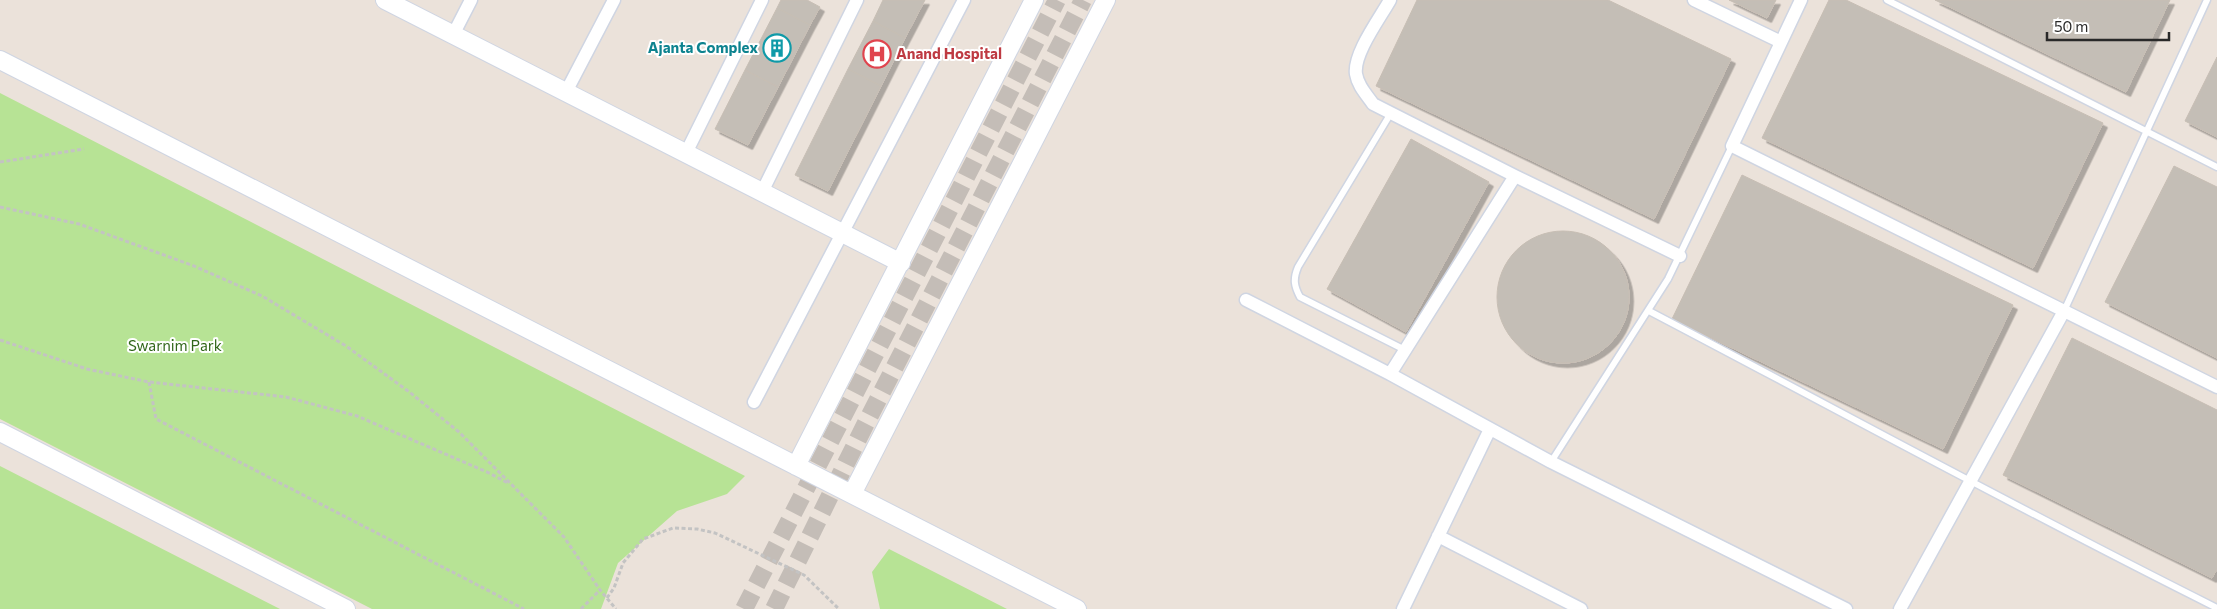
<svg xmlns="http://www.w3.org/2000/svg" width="2217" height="609" font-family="Commissioner,sans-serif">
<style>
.green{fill:#b7e395}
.building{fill:#c4beb6;stroke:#c7beb4;filter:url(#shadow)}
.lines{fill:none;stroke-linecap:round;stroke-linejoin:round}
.secondary-tunnel{stroke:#c4bdb7;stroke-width:18;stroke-dasharray:18 9;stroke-linecap:butt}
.lane-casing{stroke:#cfd5e2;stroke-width:9}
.street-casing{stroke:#cfd5e2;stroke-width:15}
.secondary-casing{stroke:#cfd5e2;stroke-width:20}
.path{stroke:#c3c3c3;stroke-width:3;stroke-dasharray:4 2.5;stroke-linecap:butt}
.lane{stroke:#fff;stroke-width:6}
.street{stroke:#fff;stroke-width:12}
.secondary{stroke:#fff;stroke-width:18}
.labels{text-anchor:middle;stroke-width:4;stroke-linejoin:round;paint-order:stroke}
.culture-label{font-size:15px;font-weight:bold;fill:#0d838f;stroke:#fff;text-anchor:end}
.health-label{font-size:15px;font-weight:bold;fill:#be3a42;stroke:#fff;text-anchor:start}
.park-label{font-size:15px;fill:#306619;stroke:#fff}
</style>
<defs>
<filter id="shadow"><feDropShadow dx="4.5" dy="4.5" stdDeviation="0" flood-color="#0004"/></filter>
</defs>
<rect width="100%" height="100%" fill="#ebe2da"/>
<path class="green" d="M0 93 745 476 727 494 677 511 618 563 601 609H372L0 419Z
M0 466 280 609H0Z
M889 549 1007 609H880L872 572Z"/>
<path class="building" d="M781 0H807L820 7 810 25 777 8Z
M883 0H925L905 38 873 21Z
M1417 0H1608L1731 59 1654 219 1376 86Z
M1729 0H1776L1767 18Z
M1829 0H1846L2103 123 2033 268 1762 138Z
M1935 0H2170L2126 92Z
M777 8 810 25 778 87 745 70Z
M873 21 905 38 881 86 848 69Z
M2217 57V137L2185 121Z
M848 69 881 86 828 191 795 175Z
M745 70 778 87 748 145 715 129Z
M1411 139 1489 182 1406 332 1327 289Z
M2174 166 2217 187V358L2105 302Z
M1742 175 2013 305 1943 449 1672 319Z
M1497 297a66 66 0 1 1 132 0a66 66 0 1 1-132 0Z
M2072 338 2217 410V569L2212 578 2003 475Z"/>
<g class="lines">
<path class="secondary-tunnel" d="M744 609 1057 0
M774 609 864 427 1083 0"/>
<g class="lane-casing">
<path id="lane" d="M1887 0 2217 167
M1391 113 1298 267C1293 279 1294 286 1300 297L1405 350
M1649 311C1838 410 2026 513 2217 608
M2064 311 2207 0
M1551 462 1668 279 1732 146"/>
</g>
<g class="street-casing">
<path id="street" d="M1390 0C1380 18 1353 54 1356 74 1358 86 1366 94 1373 104L1515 176 1680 256
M1694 0 1781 42
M1801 0 1732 146 2217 387
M453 35 471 0
M566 92 614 0
M686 153 762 0
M762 192 857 0
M1246 300 1390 374 1551 462 1846 609
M1390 374 1515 176
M754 402 964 0
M1438 536 1581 609
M1403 609 1490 429
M1900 609 2064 311"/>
</g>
<g class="secondary-casing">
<path id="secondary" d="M385 0 901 263
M0 60 1077 609
M0 432 346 609
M796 466 1034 0
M852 494 1106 0"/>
</g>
<path class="path" d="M0 162 84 149
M0 207 79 224 194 266 262 296 346 346 408 391 459 432 564 537 600 590 616 609
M0 340 87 369 149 382 286 397 357 416 487 472 508 483
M149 382 156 419 524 609
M607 598 614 588 623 563 643 539 673 528 697 529 715 533 804 575 839 609
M581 609 600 590"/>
<use href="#lane" class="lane"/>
<use href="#street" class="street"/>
<use href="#secondary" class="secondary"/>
</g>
<defs>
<g id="building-ring" transform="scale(1.4375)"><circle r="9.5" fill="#fff" stroke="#0f9aa8" stroke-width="1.5"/><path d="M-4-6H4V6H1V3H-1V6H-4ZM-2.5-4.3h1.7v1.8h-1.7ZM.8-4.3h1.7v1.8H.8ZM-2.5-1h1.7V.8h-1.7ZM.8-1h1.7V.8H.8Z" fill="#0f9aa8"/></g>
<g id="hospital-ring" transform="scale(1.4375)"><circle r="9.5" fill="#fff" stroke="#e0444e" stroke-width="1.5"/><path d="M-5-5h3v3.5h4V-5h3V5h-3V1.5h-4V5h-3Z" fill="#e0444e"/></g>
</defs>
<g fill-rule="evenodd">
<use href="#building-ring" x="777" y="48"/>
<use href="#hospital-ring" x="877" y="54"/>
</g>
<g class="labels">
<g class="culture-label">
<text x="758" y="53">Ajanta Complex</text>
</g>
<g class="health-label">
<text x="896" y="59">Anand Hospital</text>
</g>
<g class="park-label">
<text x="175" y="351">Swarnim Park</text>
</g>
</g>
<path d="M2047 32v8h122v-8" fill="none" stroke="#292929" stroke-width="2.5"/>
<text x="2054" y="32" font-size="15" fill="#292929" stroke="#ffffff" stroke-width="4" paint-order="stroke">50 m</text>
</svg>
